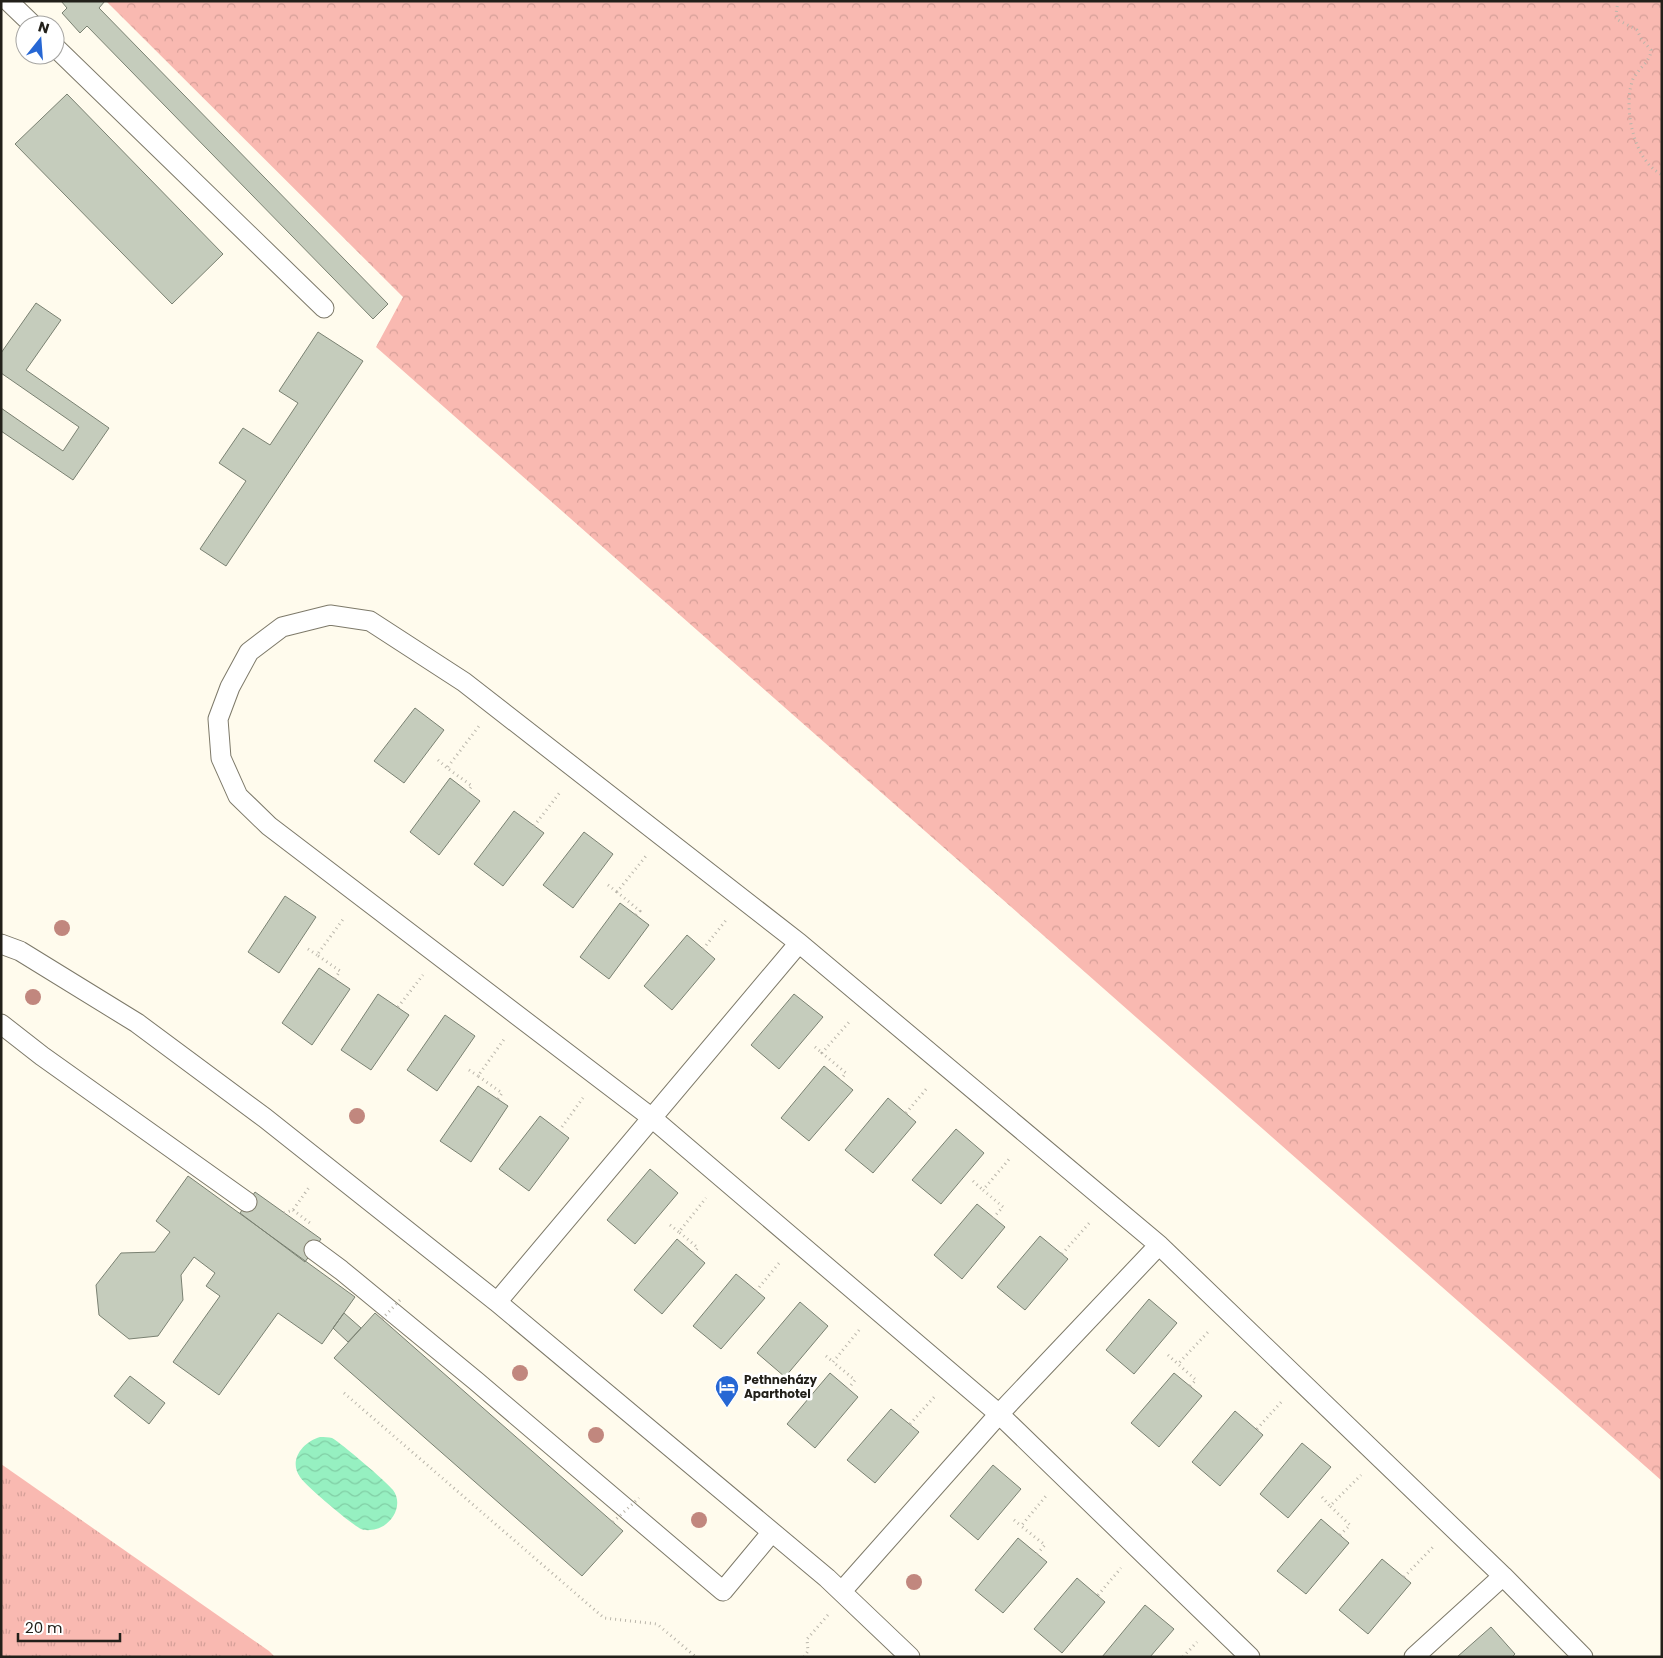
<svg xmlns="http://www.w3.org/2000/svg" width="1663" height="1658" font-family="Poppins,sans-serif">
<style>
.grass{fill:url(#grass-tufts)}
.forest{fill:url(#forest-crowns)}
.water{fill:url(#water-waves)}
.building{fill:#c5ccbc;stroke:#7a8172}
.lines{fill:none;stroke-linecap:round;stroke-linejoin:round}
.lane-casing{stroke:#7d7969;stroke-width:21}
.path{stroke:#b9b5aa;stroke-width:3;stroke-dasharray:1 4;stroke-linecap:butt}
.lane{stroke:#fff;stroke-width:19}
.path-bridge{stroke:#b9b5aa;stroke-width:3;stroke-dasharray:1 4;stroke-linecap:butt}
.tree{fill:#c1877e}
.labels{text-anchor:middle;stroke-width:5;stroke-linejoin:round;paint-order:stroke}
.poi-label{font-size:12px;font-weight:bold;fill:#22201a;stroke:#fff;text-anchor:start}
</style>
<defs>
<pattern id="grass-tufts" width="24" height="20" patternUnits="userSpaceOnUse" patternTransform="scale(1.25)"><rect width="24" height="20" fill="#f9b9b1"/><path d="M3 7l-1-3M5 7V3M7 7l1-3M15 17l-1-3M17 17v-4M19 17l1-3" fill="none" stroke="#d59f98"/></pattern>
<pattern id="forest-crowns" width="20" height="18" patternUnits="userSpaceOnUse" patternTransform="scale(1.25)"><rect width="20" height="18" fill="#f9b9b1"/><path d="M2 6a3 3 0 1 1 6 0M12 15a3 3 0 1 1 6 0" fill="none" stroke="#d59f98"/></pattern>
<pattern id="water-waves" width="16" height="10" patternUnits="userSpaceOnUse" patternTransform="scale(1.25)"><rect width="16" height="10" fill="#96f0c1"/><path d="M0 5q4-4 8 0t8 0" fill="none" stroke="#81cea5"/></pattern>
</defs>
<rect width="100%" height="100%" fill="#fffbed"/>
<path class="grass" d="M1 1464 269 1651 275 1657H1Z"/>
<path class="forest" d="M106 1H1662V1481L376 347 403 297Z"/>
<path class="water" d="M320 1437C324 1437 329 1437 332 1438 341 1443 387 1482 393 1490 404 1505 392 1525 376 1529 372 1530 366 1531 361 1529 351 1524 307 1487 300 1477 288 1460 303 1442 320 1437Z"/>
<path class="building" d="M61 1H105L99 8 388 304 373 319 87 26 80 33 62 13 67 8Z
M67 94 223 254 172 304 15 144Z
M36 303 61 320 26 370 109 428 73 480 1 431V408L63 451 79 427 1 373V353Z
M318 332 363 361 226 566 200 549 246 481 219 463 243 428 270 445 298 403 279 391Z
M415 708 444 730 404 783 374 761Z
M450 778 480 801 439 855 410 832Z
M514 811 544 833 503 886 474 864Z
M584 832 613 854 573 908 543 885Z
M285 896 316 917 279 973 248 952Z
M620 903 649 925 609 979 580 957Z
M687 935 715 959 672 1010 644 986Z
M319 968 350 989 312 1045 282 1023Z
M378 994 409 1015 371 1070 341 1050Z
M794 994 823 1017 779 1069 751 1045Z
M445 1015 475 1036 437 1091 407 1070Z
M824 1066 853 1090 809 1141 781 1118Z
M478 1086 508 1106 471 1162 440 1141Z
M888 1098 916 1122 873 1173 845 1150Z
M540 1116 569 1138 529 1191 499 1169Z
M956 1129 984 1153 941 1204 912 1180Z
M650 1169 678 1193 635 1244 607 1220Z
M188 1176 355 1297 322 1344 278 1313 219 1395 173 1362 220 1296 206 1286 215 1273 194 1257 181 1275 183 1300 158 1336 129 1339 99 1315 96 1285 121 1253 155 1252 170 1232 156 1221Z
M255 1192 321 1239 305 1262 240 1213Z
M977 1204 1005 1227 962 1279 934 1255Z
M1040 1236 1068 1259 1025 1310 997 1287Z
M677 1239 705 1263 662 1314 634 1290Z
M736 1274 765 1298 721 1349 693 1326Z
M1149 1299 1177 1323 1134 1374 1106 1350Z
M800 1302 828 1326 785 1377 757 1353Z
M344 1313 361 1328 348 1342 333 1328Z
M375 1313 623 1531 582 1576 334 1358Z
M830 1373 858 1397 815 1448 787 1424Z
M1174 1373 1202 1396 1159 1447 1131 1423Z
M130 1376 165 1403 149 1424 114 1396Z
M891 1409 919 1432 875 1483 847 1460Z
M1235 1411 1263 1435 1220 1486 1192 1462Z
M1302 1443 1331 1467 1288 1518 1260 1494Z
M993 1465 1021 1489 978 1540 950 1516Z
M1321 1519 1349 1543 1306 1594 1277 1571Z
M1018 1538 1047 1562 1003 1613 975 1590Z
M1382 1559 1411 1583 1368 1634 1339 1610Z
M1077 1578 1105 1602 1062 1653 1034 1629Z
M1145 1605 1174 1629 1150 1657H1102Z
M1491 1627 1515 1654 1512 1657H1457Z"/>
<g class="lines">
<g class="lane-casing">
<path id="lane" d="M8 1 33 25
M55 47 324 308
M1 944 20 951 137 1023 265 1118 497 1302 827 1578 910 1657
M1 1024 42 1056 247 1202
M314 1250 341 1270 476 1381 723 1591 772 1532
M497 1302 799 943
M842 1591 999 1414 1159 1245
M1250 1657 999 1414 652 1118 269 826 238 796 221 758 218 719 230 687 249 652 282 627 330 615 370 621 464 682 799 943 1159 1245 1503 1576 1583 1657
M1414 1657 1503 1576"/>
</g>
<path class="path" d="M1618 1 1616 14 1618 20 1637 30 1642 40 1651 50C1651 61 1638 69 1633 79 1624 102 1631 143 1647 162 1651 168 1656 171 1662 175
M438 760 447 768
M467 792 472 786 447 768 479 726
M534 826 561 791
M608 885 617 892
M636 915 640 911 617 892 646 856
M308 949 317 955
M703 949 727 919
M335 979 340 971 317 955 344 918
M398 1007 423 975
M815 1047 822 1053
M469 1070 478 1076
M840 1080 846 1073 822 1053 850 1021
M498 1099 502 1093 478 1076 505 1038
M906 1113 928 1087
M559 1131 583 1098
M973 1181 983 1190
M293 1210 310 1223
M284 1213 293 1210 310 1186
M993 1218 1003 1207 983 1190 1011 1157
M670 1225 679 1232
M693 1253 698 1248 679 1232 706 1198
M1062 1254 1091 1221
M756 1291 780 1262
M1168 1355 1178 1364
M826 1356 833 1362
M1190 1386 1196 1380 1178 1364 1209 1331
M848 1389 855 1380 833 1362 860 1329
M344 1393 604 1618 657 1624 696 1657
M910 1424 936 1395
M1257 1429 1283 1400
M1322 1497 1330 1506
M1014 1520 1021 1526
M1340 1535 1350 1525 1330 1506 1361 1475
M1037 1554 1045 1545 1021 1526 1046 1496
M1404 1577 1433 1547
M1098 1595 1121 1568
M804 1657 808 1651 807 1639 828 1615
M1183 1657 1197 1642"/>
<use href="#lane" class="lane"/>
<path class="path-bridge" d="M382 1319 401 1299
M613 1522 639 1498"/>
</g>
<g class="tree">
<circle cx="62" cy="928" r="8"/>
<circle cx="33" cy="997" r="8"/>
<circle cx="357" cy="1116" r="8"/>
<circle cx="520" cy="1373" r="8"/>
<circle cx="596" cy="1435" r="8"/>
<circle cx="699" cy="1520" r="8"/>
<circle cx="914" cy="1582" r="8"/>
</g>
<defs>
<g id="hotel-pin" transform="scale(1.25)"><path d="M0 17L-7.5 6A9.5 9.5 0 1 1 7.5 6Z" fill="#2667d4" stroke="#fff"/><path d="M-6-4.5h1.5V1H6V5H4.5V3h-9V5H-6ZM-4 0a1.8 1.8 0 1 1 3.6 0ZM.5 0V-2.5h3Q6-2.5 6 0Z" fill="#fff"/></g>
</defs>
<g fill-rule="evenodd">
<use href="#hotel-pin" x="727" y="1387"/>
</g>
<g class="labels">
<g class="poi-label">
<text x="744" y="1384">Pethneházy<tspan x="744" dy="14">Aparthotel</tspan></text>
</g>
</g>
<rect width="1663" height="1658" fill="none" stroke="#22201a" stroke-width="5"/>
<g transform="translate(40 40) rotate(17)"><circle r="24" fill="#ffffff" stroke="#a7a6a3"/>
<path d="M0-4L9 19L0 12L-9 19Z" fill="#2667d4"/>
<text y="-8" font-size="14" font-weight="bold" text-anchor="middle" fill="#22201a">N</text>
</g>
<path d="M18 1633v8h102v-8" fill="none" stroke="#22201a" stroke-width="2.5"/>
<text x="25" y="1633" font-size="15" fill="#22201a" stroke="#ffffff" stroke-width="4" paint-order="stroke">20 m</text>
</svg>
